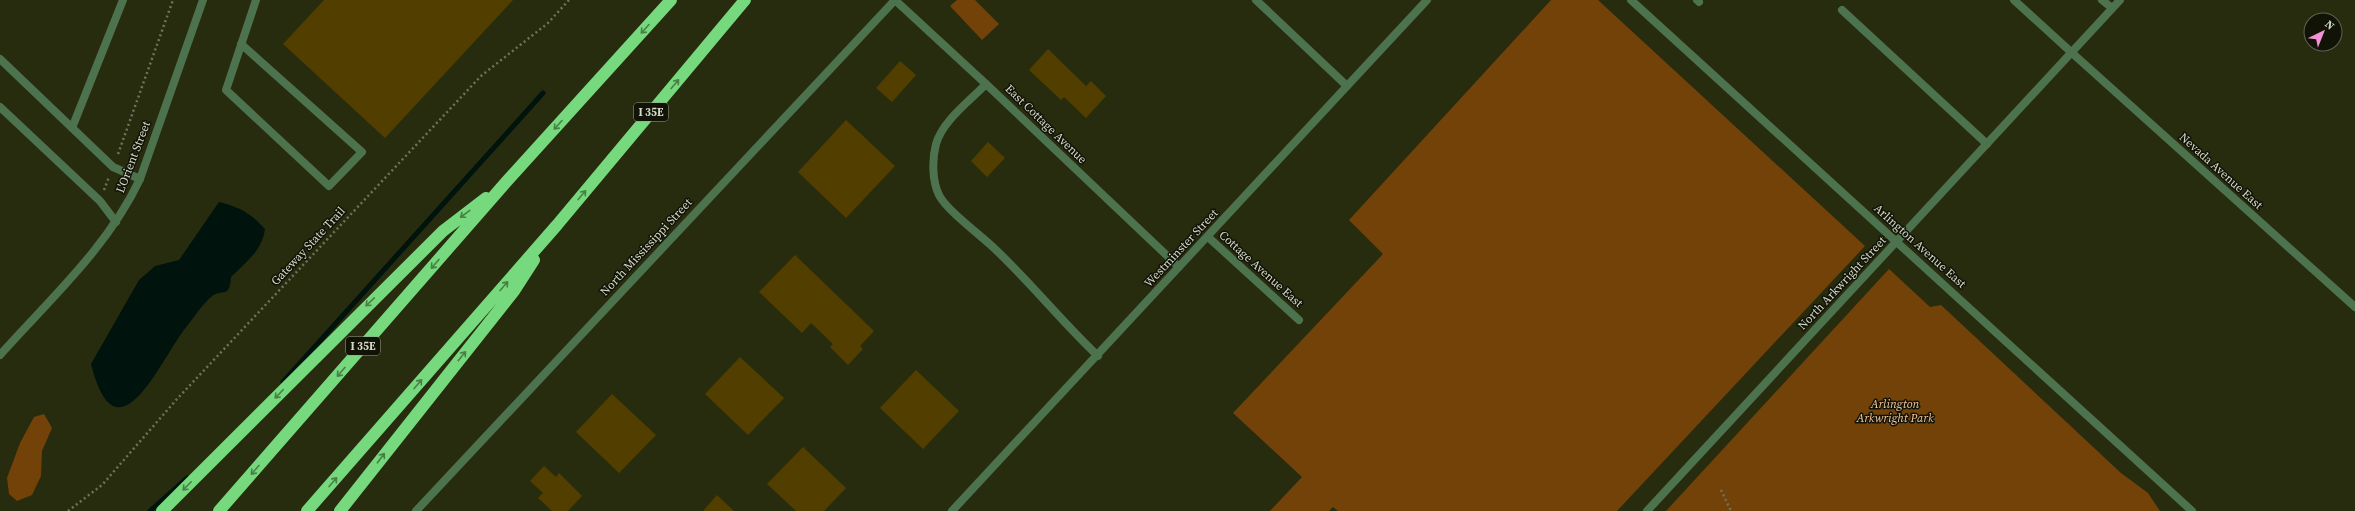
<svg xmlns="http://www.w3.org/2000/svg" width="2355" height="511" font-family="'Source Serif 4',serif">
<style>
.green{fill:#734209}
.water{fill:#00140d}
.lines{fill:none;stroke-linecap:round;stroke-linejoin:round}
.stream{stroke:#00140d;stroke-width:5}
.building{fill:#523f00}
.path{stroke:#6f745b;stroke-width:2.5;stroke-dasharray:2 3;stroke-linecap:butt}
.service{stroke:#4d734e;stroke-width:8}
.minor{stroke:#4d734e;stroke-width:8}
.tertiary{stroke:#4d734e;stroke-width:8}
.motorway{stroke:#76d97d;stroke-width:12}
.oneway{stroke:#498048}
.labels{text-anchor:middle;stroke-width:3;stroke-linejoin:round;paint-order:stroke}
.shield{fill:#111307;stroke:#9a9e8e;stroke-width:1}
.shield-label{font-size:11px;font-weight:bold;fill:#d5dac8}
.street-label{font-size:12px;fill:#d5dac8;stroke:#111307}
.park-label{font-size:12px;font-style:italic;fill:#f7c79e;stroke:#111307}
</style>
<rect width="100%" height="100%" fill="#272c0e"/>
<path class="green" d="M957 0H975L999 24 982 40 950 6Z
M1551 0H1598L1865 246 1617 511H1338L1333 507 1329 511H1270L1302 477 1233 413 1383 254 1349 220Z
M1889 269 1930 307 1941 305 2121 473 2148 493 2160 511H1666Z
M44 414 52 428 42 451 41 476 32 495 17 501 9 494 7 478 20 443 34 417Z"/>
<path class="water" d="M219 202C239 207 251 213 265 229 262 251 246 262 231 277 230 300 221 288 211 297 202 305 195 316 187 326 161 358 117 467 91 364L139 280 155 266 179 260Z"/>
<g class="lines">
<path class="stream" d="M283 382 543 93
M150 511 187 478"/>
</g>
<path class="building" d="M324 0H513L385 138 283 44Z
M1048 49 1086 86 1091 81 1106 96 1086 118 1064 97 1061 100 1029 70Z
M900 61 916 75 892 102 876 88Z
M846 120 895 166 846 218 798 172Z
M988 142 1005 158 987 177 971 161Z
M795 255 874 331 860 346 863 349 848 365 830 347 833 344 811 323 802 333 759 292Z
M740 357 784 398 748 435 705 394Z
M916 370 959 411 923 449 880 408Z
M612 394 656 435 619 473 576 432Z
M803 447 846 488 824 511H796L767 484Z
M544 466 556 477 559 473 582 496 568 511H552L538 498 543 493 530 481Z
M717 495 734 511H703Z"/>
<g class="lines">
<path class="path" d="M118 154 173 0
M104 190 109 177
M1721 490 1731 511
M68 511 102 485 177 399 481 76 548 23 569 0"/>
<path class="service" d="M1697 0 1699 2
M2014 0 2071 52
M2102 0 2112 8
M1842 10 1987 144
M241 44 362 152 329 186 226 90 256 0
M0 59 113 167 140 179
M986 84C970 101 943 120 936 144 932 159 932 181 939 195 947 211 982 236 996 250 1032 284 1062 322 1098 356
M0 107 100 201 116 222
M72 128 123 0
M1208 237 1299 320"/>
<path class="minor" d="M895 0 986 84 1179 267
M1256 0 1347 86
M2071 52 2355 307
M416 511 895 0
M1647 511 2120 0"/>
<path class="tertiary" d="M1631 0 2192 511
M0 355C50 299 108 247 140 179L203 0
M952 511 1427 0"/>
<path class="motorway" d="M162 511 443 231 486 198
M219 511 507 181 671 0
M307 511 557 225 745 0
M340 511 514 291 534 260"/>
</g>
<defs><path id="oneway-shaft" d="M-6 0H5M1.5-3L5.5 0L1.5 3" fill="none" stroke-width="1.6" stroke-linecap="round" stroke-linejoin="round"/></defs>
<g class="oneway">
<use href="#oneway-shaft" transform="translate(645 29) rotate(132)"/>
<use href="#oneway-shaft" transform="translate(675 84) rotate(-50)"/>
<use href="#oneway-shaft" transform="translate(558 125) rotate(132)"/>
<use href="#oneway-shaft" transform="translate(582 195) rotate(-50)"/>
<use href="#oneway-shaft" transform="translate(465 214) rotate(143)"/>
<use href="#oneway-shaft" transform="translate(435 264) rotate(131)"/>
<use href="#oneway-shaft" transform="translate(504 286) rotate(-49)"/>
<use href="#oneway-shaft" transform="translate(370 302) rotate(136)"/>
<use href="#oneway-shaft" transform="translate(462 356) rotate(-51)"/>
<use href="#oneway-shaft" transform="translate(341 372) rotate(131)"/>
<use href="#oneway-shaft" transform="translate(418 384) rotate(-49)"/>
<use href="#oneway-shaft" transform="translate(279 394) rotate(134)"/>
<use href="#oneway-shaft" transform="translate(381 458) rotate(-53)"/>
<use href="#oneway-shaft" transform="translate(255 470) rotate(131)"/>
<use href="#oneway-shaft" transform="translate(333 482) rotate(-49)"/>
<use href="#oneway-shaft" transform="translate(187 486) rotate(135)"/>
</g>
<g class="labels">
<g class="shield">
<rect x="634" y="103" width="34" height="18" rx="3"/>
<rect x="346" y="337" width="34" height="18" rx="3"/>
</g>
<g class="shield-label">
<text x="651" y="116">I 35E</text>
<text x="363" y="350">I 35E</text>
</g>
<g class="street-label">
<text transform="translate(1046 124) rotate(44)" y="4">East Cottage Avenue</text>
<text transform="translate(133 157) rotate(-69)" y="4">L'Orient Street</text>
<text transform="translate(2221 171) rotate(42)" y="4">Nevada Avenue East</text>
<text transform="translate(308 246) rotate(-47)" y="4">Gateway State Trail</text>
<text transform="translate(1920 246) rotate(42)" y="4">Arlington Avenue East</text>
<text transform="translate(646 247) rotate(-47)" y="4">North Mississippi Street</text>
<text transform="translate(1181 248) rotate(-47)" y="4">Westminster Street</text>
<text transform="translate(1261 269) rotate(42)" y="4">Cottage Avenue East</text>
<text transform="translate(1842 283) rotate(-47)" y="4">North Arkwright Street</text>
</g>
<g class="park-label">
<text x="1895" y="408">Arlington<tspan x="1895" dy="14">Arkwright Park</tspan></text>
</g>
</g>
<g transform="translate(2323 32) rotate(43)"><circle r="19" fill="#111307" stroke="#5f6354"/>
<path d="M0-3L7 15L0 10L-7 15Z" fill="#f291d6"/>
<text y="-6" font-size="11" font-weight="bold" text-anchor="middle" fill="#d5dac8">N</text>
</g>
</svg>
